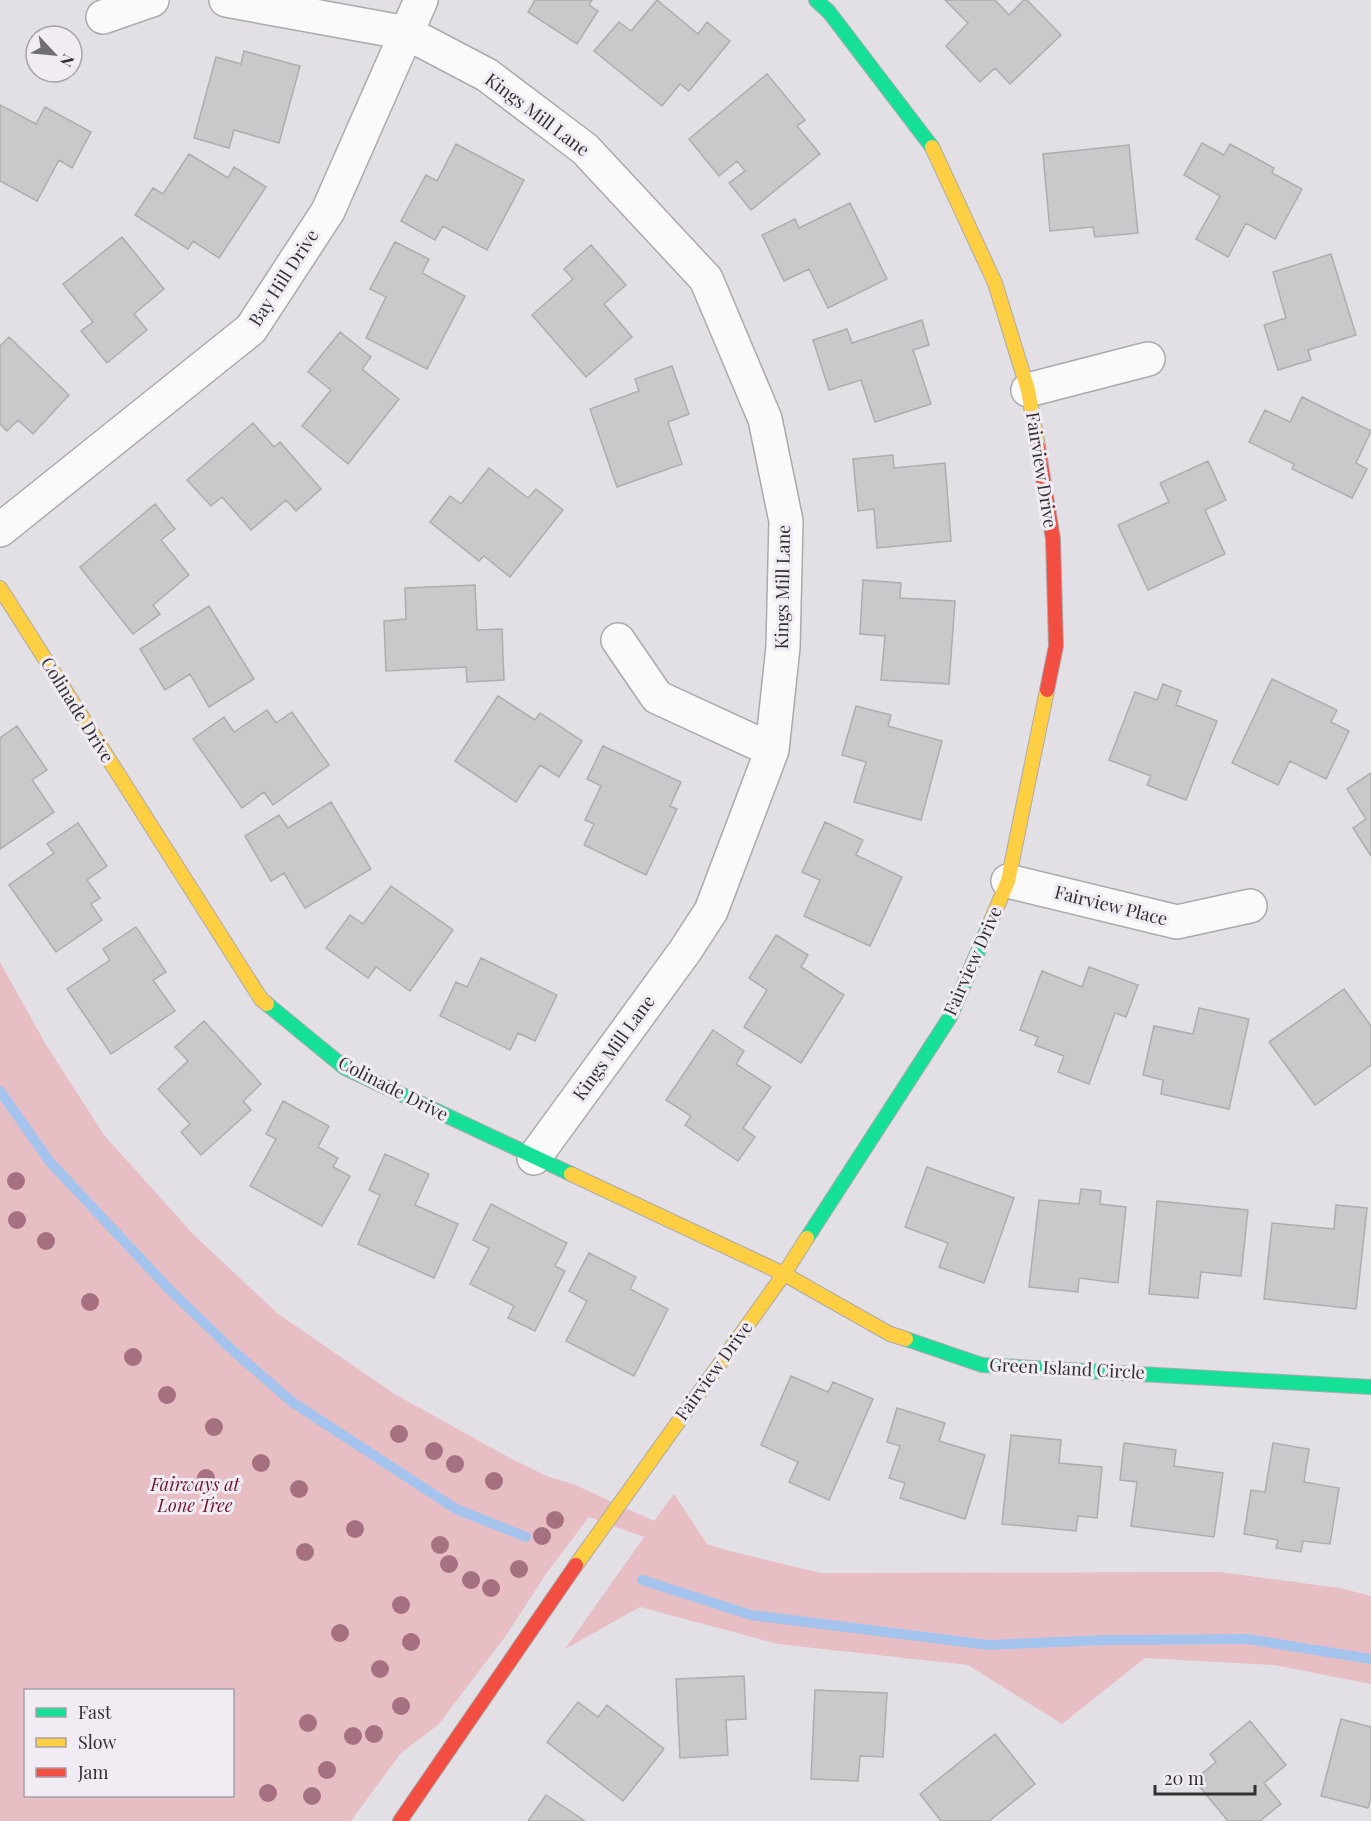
<svg xmlns="http://www.w3.org/2000/svg" width="1371" height="1821" font-family="'Playfair Display',serif">
<style>
.green{fill:#e8bec5;fill-rule:evenodd}
.lines{fill:none;stroke-linecap:round;stroke-linejoin:round}
.stream{stroke:#a5c4ed;stroke-width:10}
.building{fill:#cbc8cb;stroke:#afacaf;stroke-width:1.5}
.street-casing{stroke:#aba9ad;stroke-width:36}
.fast-casing{stroke:#aba9ad;stroke-width:16}
.slow-casing{stroke:#aba9ad;stroke-width:16}
.jam-casing{stroke:#aba9ad;stroke-width:16}
.street{stroke:#fbfafb;stroke-width:33}
.fast{stroke:#16e098;stroke-width:14}
.slow{stroke:#ffcf43;stroke-width:14}
.jam{stroke:#f24e42;stroke-width:14}
.tree{fill:#a57180}
.labels{text-anchor:middle;stroke-width:6;stroke-linejoin:round;paint-order:stroke}
.street-label{font-size:18px;fill:#323033;stroke:#f1ecf4}
.park-label{font-size:18px;font-style:italic;fill:#73172d;stroke:#f1ecf4}
</style>
<rect width="100%" height="100%" fill="#e3e0e5"/>
<path class="green" d="M0 962 45 1043 104 1135 193 1234 277 1313 393 1393 512 1459 549 1477 573 1484 654 1521 674 1494 707 1544 729 1551 821 1573 1220 1572 1340 1588 1371 1596V1684L1274 1665 1145 1658 1062 1724 968 1665 778 1644 640 1607 565 1649 644 1537 589 1517 546 1574 505 1637 438 1725 401 1753 351 1821H0ZM26 1690H232V1796H26Z"/>
<g class="lines">
<path class="stream" d="M0 1091 50 1162 168 1288 230 1348 292 1402 456 1509 526 1537
M642 1580 751 1615 989 1645 1108 1640 1248 1639 1371 1659"/>
</g>
<path class="building" d="M535 0H592L589 5 598 11 577 44 528 12Z
M657 0 698 34 707 22 730 41 689 91 680 84 662 106 594 51 619 22 631 31Z
M945 0H995L1009 15 1024 0H1027L1061 35 1010 84 995 68 980 82 946 46 968 23Z
M244 51 300 66 279 143 234 130 229 148 194 138 216 57 241 64Z
M767 74 805 120 797 126 820 154 751 210 729 183 745 171 737 161 719 176 689 139Z
M0 105 36 124 45 107 91 132 72 168 59 160 37 201 0 181Z
M1202 143 1224 155 1230 144 1274 168 1272 173 1302 189 1275 239 1246 223 1228 257 1196 239 1220 196 1184 175Z
M456 144 524 180 487 250 443 226 435 240 401 221 426 175 437 181Z
M1129 145 1138 233 1095 237 1093 227 1050 231 1043 154Z
M189 154 228 178 234 167 266 187 219 258 193 241 188 249 135 215 153 188 163 194Z
M850 203 887 279 828 308 809 269 784 281 762 235 795 219 799 228Z
M122 237 164 289 134 314 147 330 107 363 81 331 93 322 63 284Z
M395 242 429 259 422 273 465 296 427 369 366 338 386 297 370 289Z
M591 245 626 285 604 304 632 337 586 377 532 315 573 279 564 269Z
M1331 254 1356 335 1308 350 1311 360 1278 370 1264 325 1286 318 1273 272Z
M922 320 929 345 913 350 931 404 875 422 861 380 829 390 813 340 847 329 852 343Z
M340 332 371 357 362 369 399 399 348 464 302 426 331 390 308 372Z
M9 337 69 395 33 434 18 420 7 431 0 424V346Z
M672 366 689 414 668 422 682 464 617 487 590 409 639 391 635 379Z
M1302 397 1371 431 1356 463 1367 469 1352 498 1292 469 1294 464 1249 442 1265 410 1290 422Z
M253 423 274 447 280 442 321 489 296 511 286 500 251 530 222 497 211 506 187 480Z
M893 455 894 468 945 463 951 541 877 548 874 509 858 511 853 459Z
M1208 461 1226 500 1205 510 1225 554 1148 590 1118 525 1169 502 1160 483Z
M489 468 528 498 536 489 563 510 510 577 484 556 479 561 430 522 450 496 461 504Z
M155 504 175 529 161 540 189 575 153 605 160 614 133 634 80 567Z
M863 580 901 583 900 598 955 601 949 684 881 680 885 636 860 634Z
M475 585 477 630 502 629 504 680 467 682 466 667 386 671 384 621 406 619 405 588Z
M209 606 254 679 209 707 190 674 165 690 140 649Z
M1272 679 1337 710 1331 722 1349 731 1326 779 1290 761 1278 785 1232 763Z
M1163 684 1181 691 1176 705 1217 721 1186 800 1147 785 1151 776 1109 760 1135 692 1157 700Z
M498 696 535 720 540 713 582 741 559 777 540 765 516 802 455 761Z
M856 706 891 715 888 726 942 741 921 820 854 802 866 762 842 755Z
M267 710 276 723 292 712 329 765 273 805 264 792 242 808 193 739 224 717 234 732Z
M17 726 47 770 32 780 54 812 0 849V738Z
M603 746 681 782 670 806 677 809 646 875 584 845 594 824 585 820 601 786 587 779Z
M1371 773V856L1353 828 1366 819 1347 789Z
M331 802 371 869 305 908 284 873 271 881 245 836 279 815 288 828Z
M825 822 863 840 856 855 902 877 870 946 804 916 820 880 802 872Z
M78 823 107 866 87 880 100 898 91 904 102 920 56 952 9 885 54 853 47 844Z
M391 886 453 930 410 991 376 967 368 978 326 948 350 915 363 924Z
M136 927 166 972 153 980 175 1011 111 1054 67 989 110 960 103 949Z
M776 935 808 955 801 967 844 995 801 1063 744 1027 767 990 749 978Z
M481 958 557 995 535 1041 518 1033 510 1050 440 1016 456 982 467 987Z
M1089 967 1138 985 1126 1017 1115 1013 1089 1084 1058 1072 1064 1056 1035 1045 1038 1037 1020 1030 1042 971 1082 987Z
M1344 989 1371 1026V1065L1315 1105 1269 1042Z
M1199 1008 1249 1019 1229 1109 1161 1094 1163 1080 1143 1075 1154 1026 1193 1034Z
M204 1021 261 1084 243 1101 251 1110 201 1155 181 1132 190 1124 158 1089 188 1061 175 1047Z
M713 1030 744 1051 736 1064 771 1087 743 1128 755 1137 738 1161 685 1125 691 1116 666 1100Z
M283 1101 329 1126 318 1147 338 1158 333 1167 350 1176 322 1226 250 1186 276 1139 266 1134Z
M385 1154 429 1174 415 1205 458 1224 434 1278 358 1244 380 1195 369 1190Z
M927 1167 1014 1198 984 1283 939 1267 948 1243 905 1227Z
M1081 1189 1101 1191 1100 1204 1126 1207 1118 1283 1079 1278 1078 1292 1029 1287 1039 1200 1079 1204Z
M1157 1201 1248 1210 1241 1276 1201 1272 1198 1298 1149 1294Z
M491 1204 567 1243 555 1266 565 1271 535 1331 508 1318 514 1306 470 1284 489 1248 473 1240Z
M1336 1205 1367 1208 1356 1309 1264 1299 1272 1223 1334 1229Z
M589 1253 636 1277 630 1289 668 1309 634 1376 566 1341 587 1301 569 1291Z
M791 1376 828 1392 833 1382 873 1399 829 1500 789 1482 798 1462 761 1445Z
M897 1408 945 1423 939 1441 985 1455 965 1519 900 1498 905 1483 889 1478 900 1446 887 1442Z
M1011 1435 1061 1440 1059 1463 1102 1467 1097 1518 1078 1516 1076 1531 1002 1524Z
M1124 1443 1176 1450 1174 1466 1223 1473 1214 1537 1131 1526 1137 1482 1120 1480Z
M1273 1443 1309 1449 1304 1482 1339 1488 1330 1544 1303 1541 1301 1552 1276 1548 1278 1540 1244 1534 1251 1490 1265 1492Z
M744 1676 746 1719 726 1720 728 1755 680 1758 676 1679Z
M815 1690 887 1693 883 1757 860 1756 858 1781 811 1779Z
M578 1702 598 1717 607 1705 664 1749 623 1801 547 1742Z
M1341 1719 1371 1727V1798L1368 1808 1321 1796Z
M1250 1721 1286 1765 1264 1783 1281 1804 1260 1821H1228L1194 1780 1216 1762 1210 1754Z
M995 1734 1035 1784 989 1821H941L920 1794Z
M546 1795 585 1821H528Z"/>
<g class="lines">
<g class="street-casing">
<path id="street" d="M226 0 407 33 487 75 585 149 706 279 765 419 786 521 783 647 772 750 711 911 685 951 534 1158
M103 17 152 0
M1028 390 1148 359
M0 530 251 329 328 211 421 0
M618 640 657 697 772 750
M1008 881 1177 922 1250 906"/>
</g>
<g class="fast-casing">
<path id="fast" d="M816 0 829 12 932 147
M267 1004 345 1068 571 1174
M807 1238 950 1017 991 921
M906 1339 982 1365 1371 1387"/>
</g>
<g class="slow-casing">
<path id="slow" d="M932 147 995 283 1028 390 1038 447
M0 588 261 999 267 1004
M991 921 1008 881 1047 690
M571 1174 784 1274 890 1334 906 1339
M576 1565 784 1274 807 1238"/>
</g>
<g class="jam-casing">
<path id="jam" d="M1038 447 1053 539 1056 646 1047 690
M400 1821 576 1565"/>
</g>
<use href="#street" class="street"/>
<use href="#fast" class="fast"/>
<use href="#slow" class="slow"/>
<use href="#jam" class="jam"/>
</g>
<g class="tree">
<circle cx="16" cy="1181" r="9"/>
<circle cx="17" cy="1220" r="9"/>
<circle cx="46" cy="1241" r="9"/>
<circle cx="90" cy="1302" r="9"/>
<circle cx="133" cy="1357" r="9"/>
<circle cx="167" cy="1395" r="9"/>
<circle cx="214" cy="1427" r="9"/>
<circle cx="399" cy="1434" r="9"/>
<circle cx="434" cy="1451" r="9"/>
<circle cx="261" cy="1463" r="9"/>
<circle cx="455" cy="1464" r="9"/>
<circle cx="206" cy="1478" r="9"/>
<circle cx="494" cy="1481" r="9"/>
<circle cx="299" cy="1489" r="9"/>
<circle cx="555" cy="1520" r="9"/>
<circle cx="355" cy="1529" r="9"/>
<circle cx="542" cy="1536" r="9"/>
<circle cx="440" cy="1545" r="9"/>
<circle cx="305" cy="1552" r="9"/>
<circle cx="449" cy="1564" r="9"/>
<circle cx="519" cy="1569" r="9"/>
<circle cx="471" cy="1580" r="9"/>
<circle cx="491" cy="1588" r="9"/>
<circle cx="401" cy="1605" r="9"/>
<circle cx="340" cy="1633" r="9"/>
<circle cx="411" cy="1642" r="9"/>
<circle cx="380" cy="1669" r="9"/>
<circle cx="401" cy="1706" r="9"/>
<circle cx="308" cy="1723" r="9"/>
<circle cx="374" cy="1734" r="9"/>
<circle cx="353" cy="1736" r="9"/>
<circle cx="327" cy="1770" r="9"/>
<circle cx="268" cy="1793" r="9"/>
<circle cx="312" cy="1796" r="9"/>
</g>
<g class="labels">
<g class="street-label">
<text transform="translate(537 115) rotate(37)" y="6">Kings Mill Lane</text>
<text transform="translate(284 278) rotate(-57)" y="6">Bay Hill Drive</text>
<text transform="translate(1041 470) rotate(81)" y="6">Fairview Drive</text>
<text transform="translate(783 587) rotate(-89)" y="6">Kings Mill Lane</text>
<text transform="translate(77 710) rotate(58)" y="6">Colinade Drive</text>
<text transform="translate(1111 906) rotate(14)" y="6">Fairview Place</text>
<text transform="translate(973 961) rotate(-66)" y="6">Fairview Drive</text>
<text transform="translate(614 1048) rotate(-54)" y="6">Kings Mill Lane</text>
<text transform="translate(393 1089) rotate(27)" y="6">Colinade Drive</text>
<text transform="translate(1067 1369) rotate(3)" y="6">Green Island Circle</text>
<text transform="translate(714 1371) rotate(-54)" y="6">Fairview Drive</text>
</g>
<g class="park-label">
<text x="195" y="1491">Fairways at<tspan x="195" dy="21">Lone Tree</tspan></text>
</g>
</g>
<rect x="24" y="1689" width="210" height="108" fill="#f1ecf4" stroke="#a5a1a7" stroke-width="1.5"/>
<rect x="36" y="1708" width="30" height="9" fill="#16e098" stroke="#a5a1a7" stroke-width="1.5"/>
<text x="78" y="1719" font-size="18" fill="#323033">Fast</text>
<rect x="36" y="1738" width="30" height="9" fill="#ffcf43" stroke="#a5a1a7" stroke-width="1.5"/>
<text x="78" y="1749" font-size="18" fill="#323033">Slow</text>
<rect x="36" y="1768" width="30" height="9" fill="#f24e42" stroke="#a5a1a7" stroke-width="1.5"/>
<text x="78" y="1779" font-size="18" fill="#323033">Jam</text>
<g transform="translate(54 54) rotate(116)"><circle r="28" fill="#f1ecf4" stroke="#a5a1a7" stroke-width="1.5"/>
<path d="M0-4.5L10 22L0 15L-10 22Z" fill="#706e71"/>
<text y="-9" font-size="16" font-weight="bold" text-anchor="middle" fill="#323033">N</text>
</g>
<path d="M1155 1785v9h100v-9" fill="none" stroke="#323033" stroke-width="3"/>
<text x="1164" y="1785" font-size="18" fill="#323033" stroke="#f1ecf4" stroke-width="4.5" paint-order="stroke">20 m</text>
</svg>
